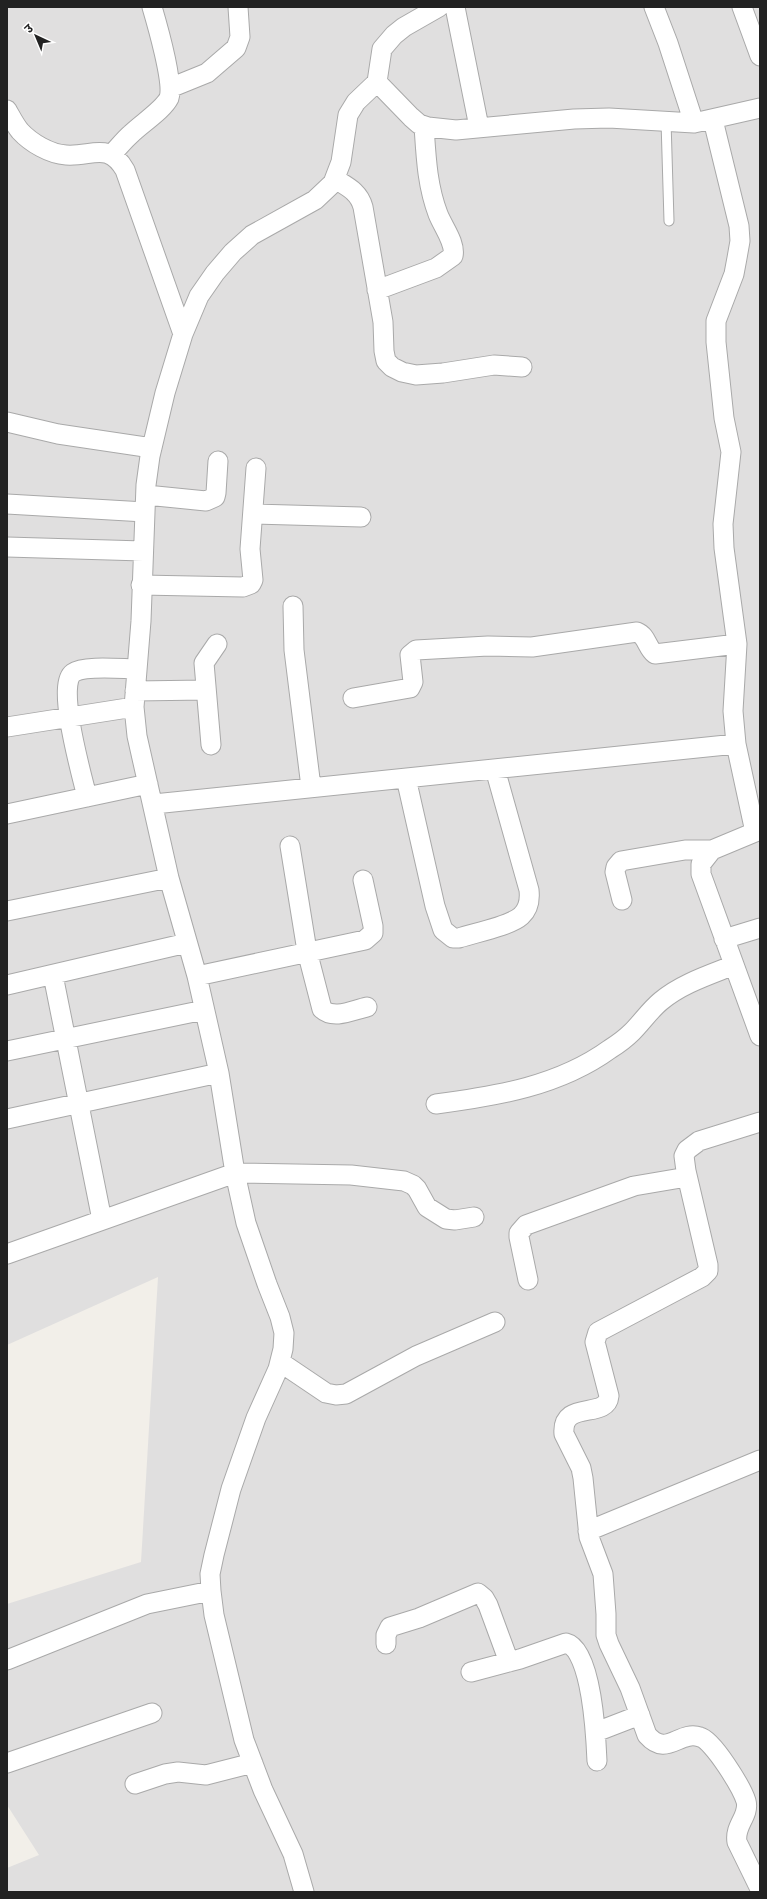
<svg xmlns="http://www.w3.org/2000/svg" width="767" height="1899" font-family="Poppins,'Noto Sans Devanagari',sans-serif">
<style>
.residential{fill:#e0dfdf}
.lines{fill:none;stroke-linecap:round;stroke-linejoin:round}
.service-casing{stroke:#a9a9a9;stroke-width:11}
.minor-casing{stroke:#a9a9a9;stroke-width:21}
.service{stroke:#fff;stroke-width:9}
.minor{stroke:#fff;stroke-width:19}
</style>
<rect width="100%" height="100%" fill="#f2efe9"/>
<path class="residential" d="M7 7H760V1892H7V1868L39 1855 7 1805V1604L141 1562 158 1277 7 1345Z"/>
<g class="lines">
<g class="service-casing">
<path id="service" d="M666 121 669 221"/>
</g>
<g class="minor-casing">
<path id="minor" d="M455 7 479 127
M654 7 668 43 694 123
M742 7 760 56
M377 82 411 117 419 124 428 127 456 130 574 119 609 118 694 123 760 108
M170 88 207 73 236 48 240 37 238 7
M7 110C11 117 15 125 20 131 31 143 50 154 66 155 92 157 108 141 125 170L183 334
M713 120 739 226 740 241 737 258 734 274 716 321V342L724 418 731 452 723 524 724 548 737 644 733 711 736 744 755 832
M112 154C118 148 124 140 131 134 141 124 163 110 169 98 174 83 157 24 152 7
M335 179C348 187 359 192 363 207L383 322 384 351 386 361 392 367 402 372 416 375 443 373 494 365 522 367
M377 290 436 268 453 256C456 243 443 227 438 214 427 185 426 156 424 126
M7 422 58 434 152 448
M146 495 206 501 215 497 216 493 218 461
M7 504 145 512
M253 514 361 517
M7 547 143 551
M141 585 243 587 251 584 253 580 250 549 256 468
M293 606 294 650 311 787
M135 691 205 690
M353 698 410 688 413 682 410 655 416 650 488 646 532 647 637 632C647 636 647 648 655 654L737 644
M7 727 134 707
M211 745 204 663 217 644
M406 778 435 906 443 930 453 938H459C474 933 510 926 521 916 529 909 530 899 529 890L495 769
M87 797C82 776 56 685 73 673 84 665 122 669 137 669
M154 804 736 744
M7 814 148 784
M760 830 712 850 701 864V874L760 1036
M290 846 307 951 322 1009C334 1020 353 1010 367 1007
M622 900 615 872 616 867 621 861 685 850H712
M7 911 169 878
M724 939 760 928
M53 975 102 1220
M197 976 365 940 373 933V926L363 880
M7 985 187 943
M7 1051 204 1010
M436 1104C497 1096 559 1086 610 1049 618 1044 626 1038 632 1032 642 1022 650 1010 661 1001 681 984 709 975 734 965
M7 1119 219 1073
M760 1122 699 1141 687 1150 684 1156 686 1171 708 1265V1271L702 1277 598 1332 595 1342 609 1396C607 1420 561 1399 564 1434L581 1468 583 1478 589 1537 603 1574 606 1614V1635L609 1644 630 1688 647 1735C667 1758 679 1730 700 1737 713 1740 742 1788 746 1801 750 1816 734 1825 737 1842L760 1889
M7 1254 235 1173 351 1175 404 1181 413 1185 417 1189 427 1207 446 1219 455 1220 474 1217
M528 1280 519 1237V1233L526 1225 634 1186 687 1177
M280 1362 326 1393 336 1395 346 1394 416 1356 495 1322
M588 1531 760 1460
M386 1644V1635L390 1627 419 1618 478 1593 484 1598 488 1605 509 1662
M7 1660 147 1604 211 1591
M471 1672 520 1659 566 1643C592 1649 596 1738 597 1761
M596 1732 640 1715
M7 1763 152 1713
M135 1784 165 1774 178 1772 206 1775 253 1763
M304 1892 293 1854 263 1790 244 1740 214 1615 211 1591 210 1574 214 1555 231 1489 256 1418 278 1369 283 1349 284 1333 280 1317 267 1284 246 1223 235 1173 219 1073 197 976 169 878 137 736 134 707 141 621 146 485 150 456 165 393 183 334 199 296 215 273 233 252 252 235 315 200 333 183 341 162 348 115 356 102 377 82 382 49 394 35 404 27 439 7"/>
</g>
<use href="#service" class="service"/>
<use href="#minor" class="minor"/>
</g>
<rect width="767" height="1899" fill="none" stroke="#222222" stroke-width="16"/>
<g transform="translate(36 36) rotate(316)" stroke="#ffffff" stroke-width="3" paint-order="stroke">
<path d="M0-3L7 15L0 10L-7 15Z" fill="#222222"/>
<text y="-6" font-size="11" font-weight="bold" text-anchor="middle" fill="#222222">उ</text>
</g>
</svg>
